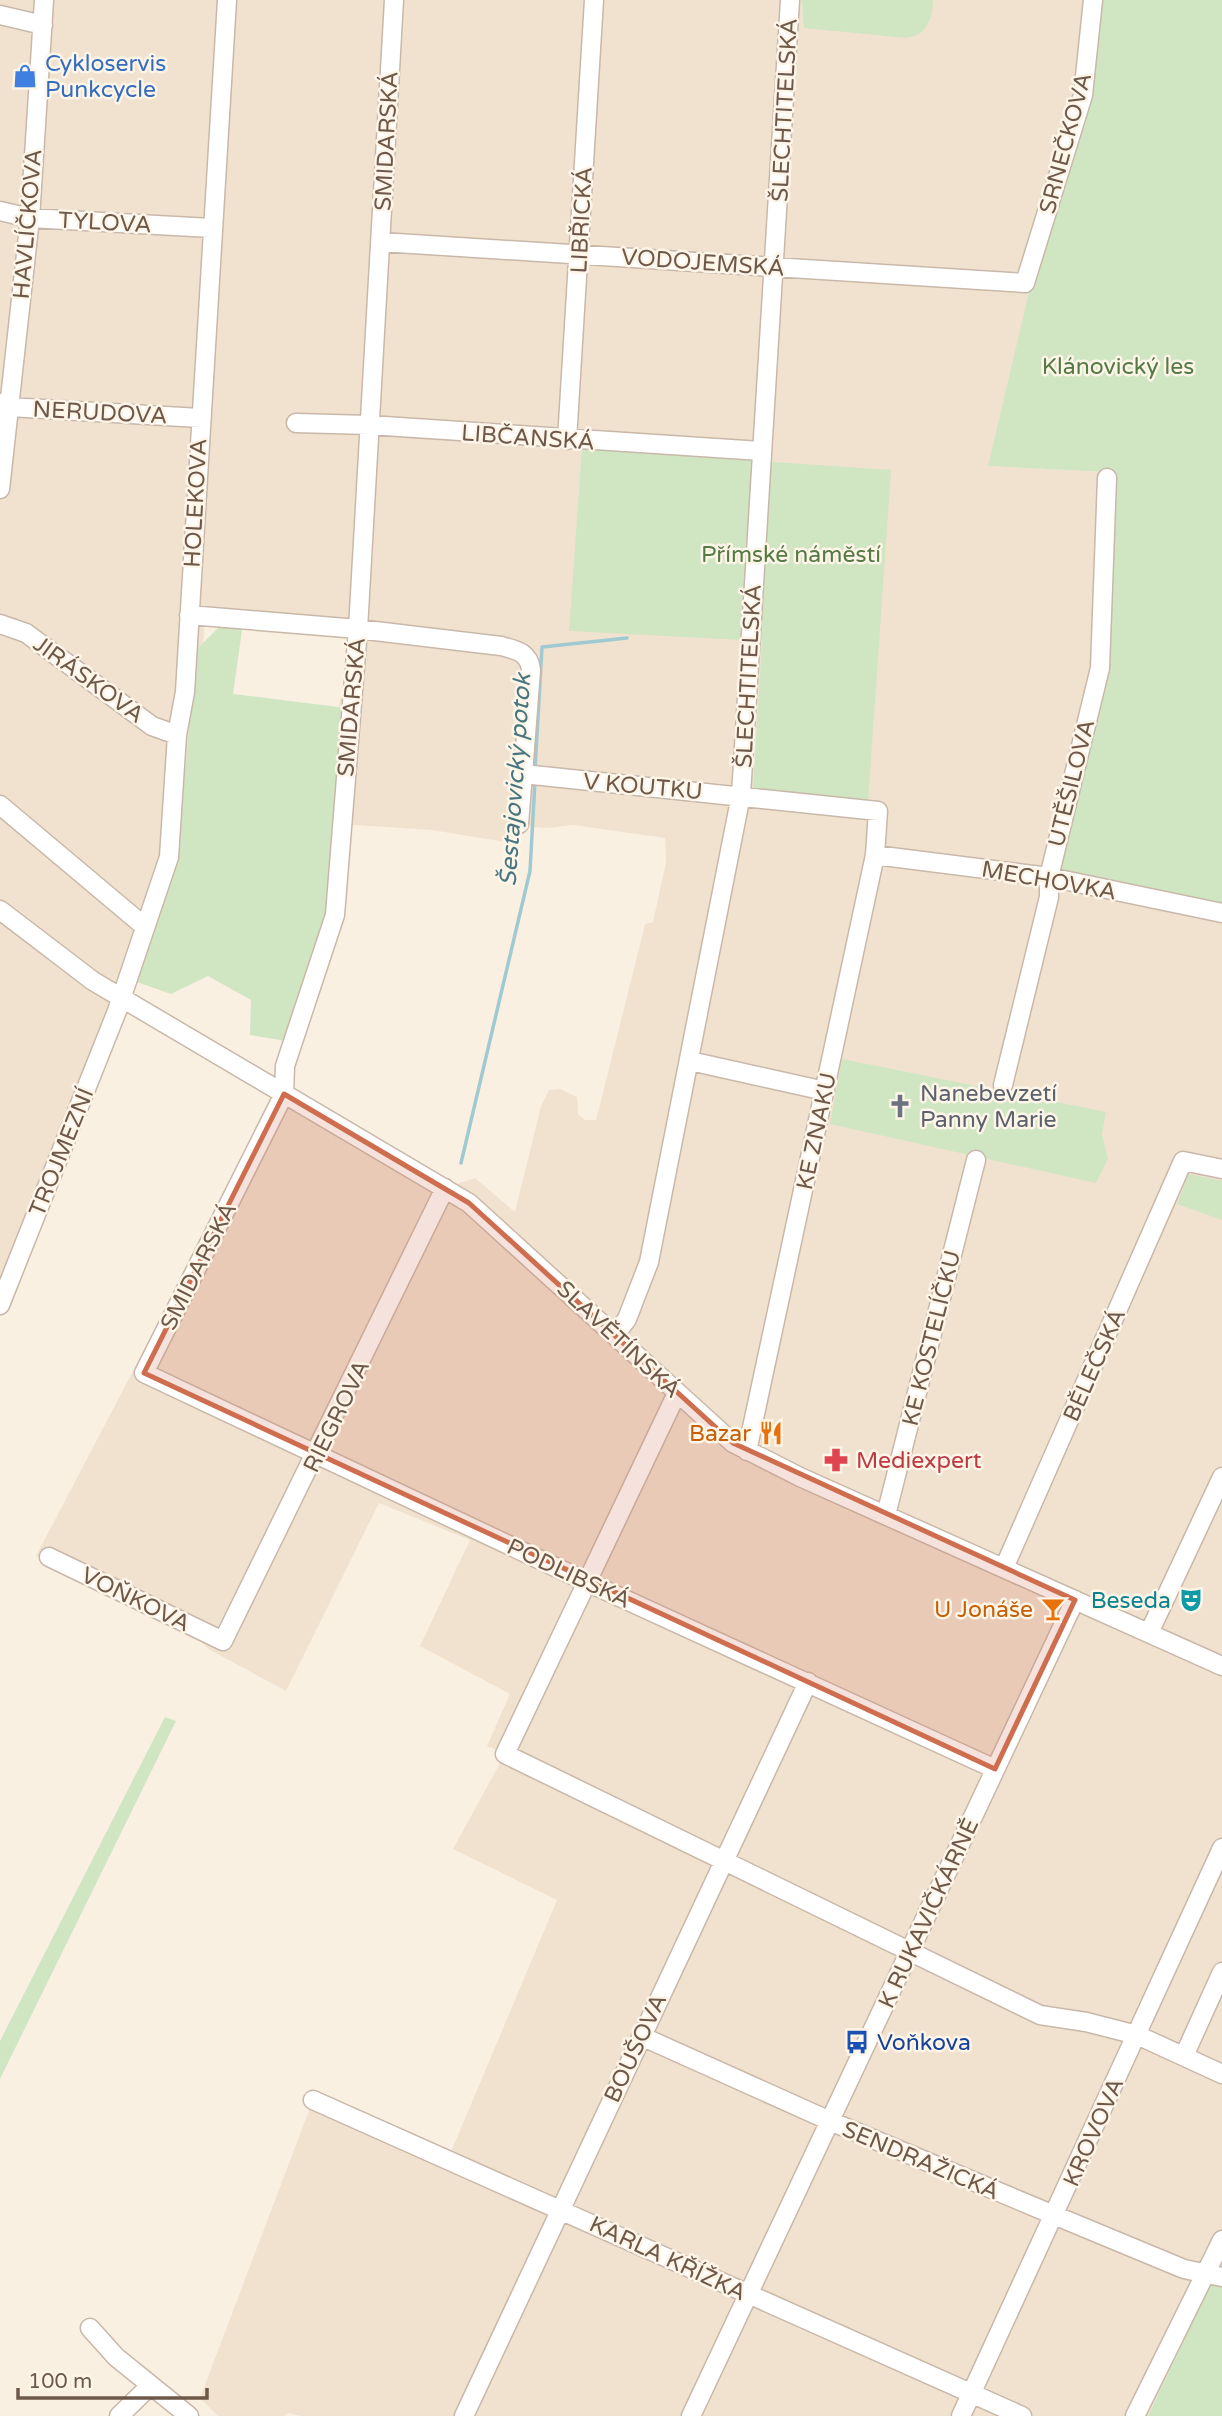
<svg xmlns="http://www.w3.org/2000/svg" width="1222" height="2416" font-family="'Varela Round',sans-serif">
<style>
.residential{fill:#f1e2d0}
.green{fill:#d0e5c2}
.lines{fill:none;stroke-linecap:round;stroke-linejoin:round}
.stream{stroke:#9fcad2;stroke-width:3.5}
.minor-casing{stroke:#c9b8a9;stroke-width:21}
.minor{stroke:#fff;stroke-width:18}
.marked{fill:#cf6e4f;fill-opacity:0.2;stroke:#cf6e4f;stroke-width:5;stroke-linejoin:round}
.labels{text-anchor:middle;stroke-width:5;stroke-linejoin:round;paint-order:stroke}
.shop-label{font-size:23px;fill:#366cbe;stroke:#fdf5e7;text-anchor:start}
.street-label{font-size:23px;fill:#6e584a;stroke:#fdf5e7}
.park-label{font-size:23px;fill:#557a46;stroke:#fdf5e7}
.worship-label{font-size:23px;fill:#5b616d;stroke:#fdf5e7;text-anchor:start}
.food-label{font-size:23px;fill:#c56008;stroke:#fdf5e7;text-anchor:end}
.health-label{font-size:23px;fill:#be3a42;stroke:#fdf5e7;text-anchor:start}
.culture-label{font-size:23px;fill:#0d838f;stroke:#fdf5e7;text-anchor:end}
.transit-label{font-size:23px;fill:#164399;stroke:#fdf5e7;text-anchor:start}
.water-label{font-size:24px;font-style:italic;fill:#477680;stroke:#fdf5e7}
</style>
<rect width="100%" height="100%" fill="#faf0e1"/>
<path class="residential" d="M0 0H1098L989 466 1109 472 1222 905V2287L1211 2283 1148 2416H301L288 2413 284 2416H218L200 2398 313 2100 448 2159 557 1900 453 1849 505 1754 487 1746 510 1694 420 1646 470 1540 379 1503 286 1691 210 1650 201 1642 36 1556 272 1106 284 1094 445 1188 475 1178 515 1212 541 1106 549 1090 560 1089 577 1097 578 1114 585 1120H596L645 924 653 922 666 862 665 838 573 825 548 828 514 826 512 843 432 830 354 825 331 819 338 709 357 629 205 613 195 823 0 1317Z"/>
<path class="green" d="M802 0H933C933 19 926 37 905 38L804 28Z
M1098 0H1222V905L1058 870 1107 672 1109 472 988 466Z
M582 449 891 470 868 802 753 789 762 641 569 631Z
M243 623 233 694 346 708 331 906 286 1041 250 1035 251 1000 208 976 171 994 131 980 180 831 196 650 220 626Z
M842 1059 1106 1112 1102 1134 1108 1159 1096 1183 830 1124Z
M1189 1174 1222 1181V1220L1177 1204Z
M165 1717 176 1721 0 2079V2041Z
M1211 2283 1222 2287V2416H1148Z"/>
<g class="lines">
<path class="stream" d="M535 770 542 647 627 638
M461 1163 530 871 535 781"/>
<g class="minor-casing">
<path id="minor" d="M394 0 358 629 335 915 285 1066 284 1094 144 1373 587 1582 995 1769
M0 15 43 25
M0 211 30 218 211 228
M381 242 1025 283 1083 95 1093 0
M0 403 9 407 200 418
M296 423 369 425 761 451
M567 440 594 0
M0 489 30 218 44 0
M189 615 358 629 501 646C516 650 529 652 531 670L523 774 878 811 875 855 747 1451
M0 624 26 633 152 726 177 735
M0 805 144 926
M519 824 523 774
M875 855 1049 877 1222 913
M0 910 93 981 469 1203 733 1443 800 1477 1222 1666
M690 1061 825 1091
M1003 1085 1049 897V877L1100 668 1107 478
M0 1305 117 1011 169 857 177 735 185 692 227 0
M615 1335 627 1319 649 1262 741 795 790 0
M677 1393 505 1754 1040 2015 1086 2022 1137 2035 1222 2074
M886 1515 976 1160
M49 1557 223 1641 445 1188
M1004 1568 1183 1161 1222 1169
M1149 1633 1222 1477
M641 2036 830 2121 1049 2213 1184 2269 1222 2277
M1184 2056 1222 1972
M313 2100 1022 2416
M90 2328 116 2357 189 2416
M119 2416 151 2385
M464 2416 808 1682
M691 2416 1075 1600
M961 2416 1222 1848
M1135 2416 1222 2240"/>
</g>
<use href="#minor" class="minor"/>
</g>
<path class="marked" d="M284 1094 469 1203 733 1443 1075 1600 995 1769 144 1373Z"/>
<defs>
<g id="shop-bare" transform="scale(1.89)"><path d="M-5-2.5h2.3a2.7 3.5 0 0 1 5.4 0H5L5.5 6h-11ZM-1.5-2.5h3a1.5 2.3 0 0 0-3 0Z" fill="#3f7fe0" stroke="#fdf5e7" stroke-width="2.5" paint-order="stroke"/></g>
<g id="church-bare" transform="scale(1.89)"><path d="M-1.2-6h2.4v3.5h3.3v2.4h-3.3V6h-2.4V-.1h-3.3v-2.4h3.3Z" fill="#6b7280" stroke="#fdf5e7" stroke-width="2.5" paint-order="stroke"/></g>
<g id="restaurant-bare" transform="scale(1.89)"><path d="M-5-6h1v4h1v-4h1v4h1v-4h1v5L-1.5 .5V6h-2V.5L-5-1ZM5-6V6H3V1.5H1.5Q1.5-4 5-6Z" fill="#e8710a" stroke="#fdf5e7" stroke-width="2.5" paint-order="stroke"/></g>
<g id="pharmacy-bare" transform="scale(1.89)"><path d="M-2-6h4v4h4v4h-4v4h-4v-4h-4v-4h4Z" fill="#e0444e" stroke="#fdf5e7" stroke-width="2.5" paint-order="stroke"/></g>
<g id="theatre-bare" transform="scale(1.89)"><path d="M-5-5.5Q0-4 5-5.5V0Q5 5 0 6Q-5 5-5 0ZM-3.3-2.5H-1v1.5H-3.3ZM1-2.5H3.3v1.5H1ZM-2.8 1Q0 5.5 2.8 1Z" fill="#0f9aa8" stroke="#fdf5e7" stroke-width="2.5" paint-order="stroke"/></g>
<g id="bar-bare" transform="scale(1.89)"><path d="M-6-5H6L.8 .8V4.5H3.5V6h-7V4.5H-.8V.8Z" fill="#e8710a" stroke="#fdf5e7" stroke-width="2.5" paint-order="stroke"/></g>
<g id="bus-bare" transform="scale(1.89)"><path d="M-5-6H5V4H4V6H2V4H-2V6H-4V4H-5ZM-3.5-4V0h7V-4ZM-3.5 1.2v1.5H-2V1.2ZM2 1.2v1.5H3.5V1.2Z" fill="#1a4fb4" stroke="#fdf5e7" stroke-width="2.5" paint-order="stroke"/></g>
</defs>
<g fill-rule="evenodd">
<use href="#shop-bare" x="25" y="76"/>
<use href="#church-bare" x="900" y="1106"/>
<use href="#restaurant-bare" x="771" y="1433"/>
<use href="#pharmacy-bare" x="836" y="1460"/>
<use href="#theatre-bare" x="1191" y="1600"/>
<use href="#bar-bare" x="1053" y="1609"/>
<use href="#bus-bare" x="857" y="2042"/>
</g>
<g class="labels">
<g class="shop-label">
<text x="45" y="71">Cykloservis<tspan x="45" dy="26">Punkcycle</tspan></text>
</g>
<g class="street-label">
<text transform="translate(784 110) rotate(-87)" y="8">ŠLECHTITELSKÁ</text>
<text transform="translate(386 141) rotate(-87)" y="8">SMIDARSKÁ</text>
<text transform="translate(1065 143) rotate(-75)" y="8">SRNEČKOVA</text>
<text transform="translate(581 220) rotate(-87)" y="8">LIBŘICKÁ</text>
<text transform="translate(105 222) rotate(3)" y="8">TYLOVA</text>
<text transform="translate(27 224) rotate(-85)" y="8">HAVLÍČKOVA</text>
<text transform="translate(703 262) rotate(4)" y="8">VODOJEMSKÁ</text>
<text transform="translate(100 412) rotate(3)" y="8">NERUDOVA</text>
<text transform="translate(528 437) rotate(4)" y="8">LIBČANSKÁ</text>
<text transform="translate(195 503) rotate(-87)" y="8">HOLEKOVA</text>
<text transform="translate(748 676) rotate(-87)" y="8">ŠLECHTITELSKÁ</text>
<text transform="translate(89 679) rotate(36)" y="8">JIRÁSKOVA</text>
<text transform="translate(351 707) rotate(-85)" y="8">SMIDARSKÁ</text>
<text transform="translate(1071 783) rotate(-76)" y="8">UTĚŠILOVA</text>
<text transform="translate(643 786) rotate(5)" y="8">V KOUTKU</text>
<text transform="translate(1049 880) rotate(10)" y="8">MECHOVKA</text>
<text transform="translate(816 1131) rotate(-78)" y="8">KE ZNAKU</text>
<text transform="translate(61 1152) rotate(-68)" y="8">TROJMEZNÍ</text>
<text transform="translate(198 1266) rotate(-63)" y="8">SMIDARSKÁ</text>
<text transform="translate(931 1338) rotate(-76)" y="8">KE KOSTELÍČKU</text>
<text transform="translate(619 1339) rotate(43)" y="8">SLAVĚTÍNSKÁ</text>
<text transform="translate(1094 1365) rotate(-66)" y="8">BĚLEČSKÁ</text>
<text transform="translate(336 1416) rotate(-64)" y="8">RIEGROVA</text>
<text transform="translate(569 1573) rotate(25)" y="8">PODLIBSKÁ</text>
<text transform="translate(136 1599) rotate(26)" y="8">VOŇKOVA</text>
<text transform="translate(928 1913) rotate(-65)" y="8">K RUKAVIČKÁRNĚ</text>
<text transform="translate(635 2048) rotate(-65)" y="8">BOUŠOVA</text>
<text transform="translate(1093 2132) rotate(-66)" y="8">KROVOVA</text>
<text transform="translate(921 2160) rotate(23)" y="8">SENDRAŽICKÁ</text>
<text transform="translate(668 2258) rotate(25)" y="8">KARLA KŘÍŽKA</text>
</g>
<g class="park-label">
<text x="1118" y="374">Klánovický les</text>
<text x="791" y="562">Přímské náměstí</text>
</g>
<g class="worship-label">
<text x="920" y="1101">Nanebevzetí<tspan x="920" dy="26">Panny Marie</tspan></text>
</g>
<g class="food-label">
<text x="751" y="1441">Bazar</text>
<text x="1033" y="1617">U Jonáše</text>
</g>
<g class="health-label">
<text x="856" y="1468">Mediexpert</text>
</g>
<g class="culture-label">
<text x="1171" y="1608">Beseda</text>
</g>
<g class="transit-label">
<text x="877" y="2050">Voňkova</text>
</g>
<g class="water-label">
<text transform="translate(515 780) rotate(-86)" y="8">Šestajovický potok</text>
</g>
</g>
<path d="M18 2388v10h189v-10" fill="none" stroke="#6e584a" stroke-width="3.5"/>
<text x="28" y="2388" font-size="21" fill="#6e584a" stroke="#fdf5e7" stroke-width="5" paint-order="stroke">100 m</text>
</svg>
